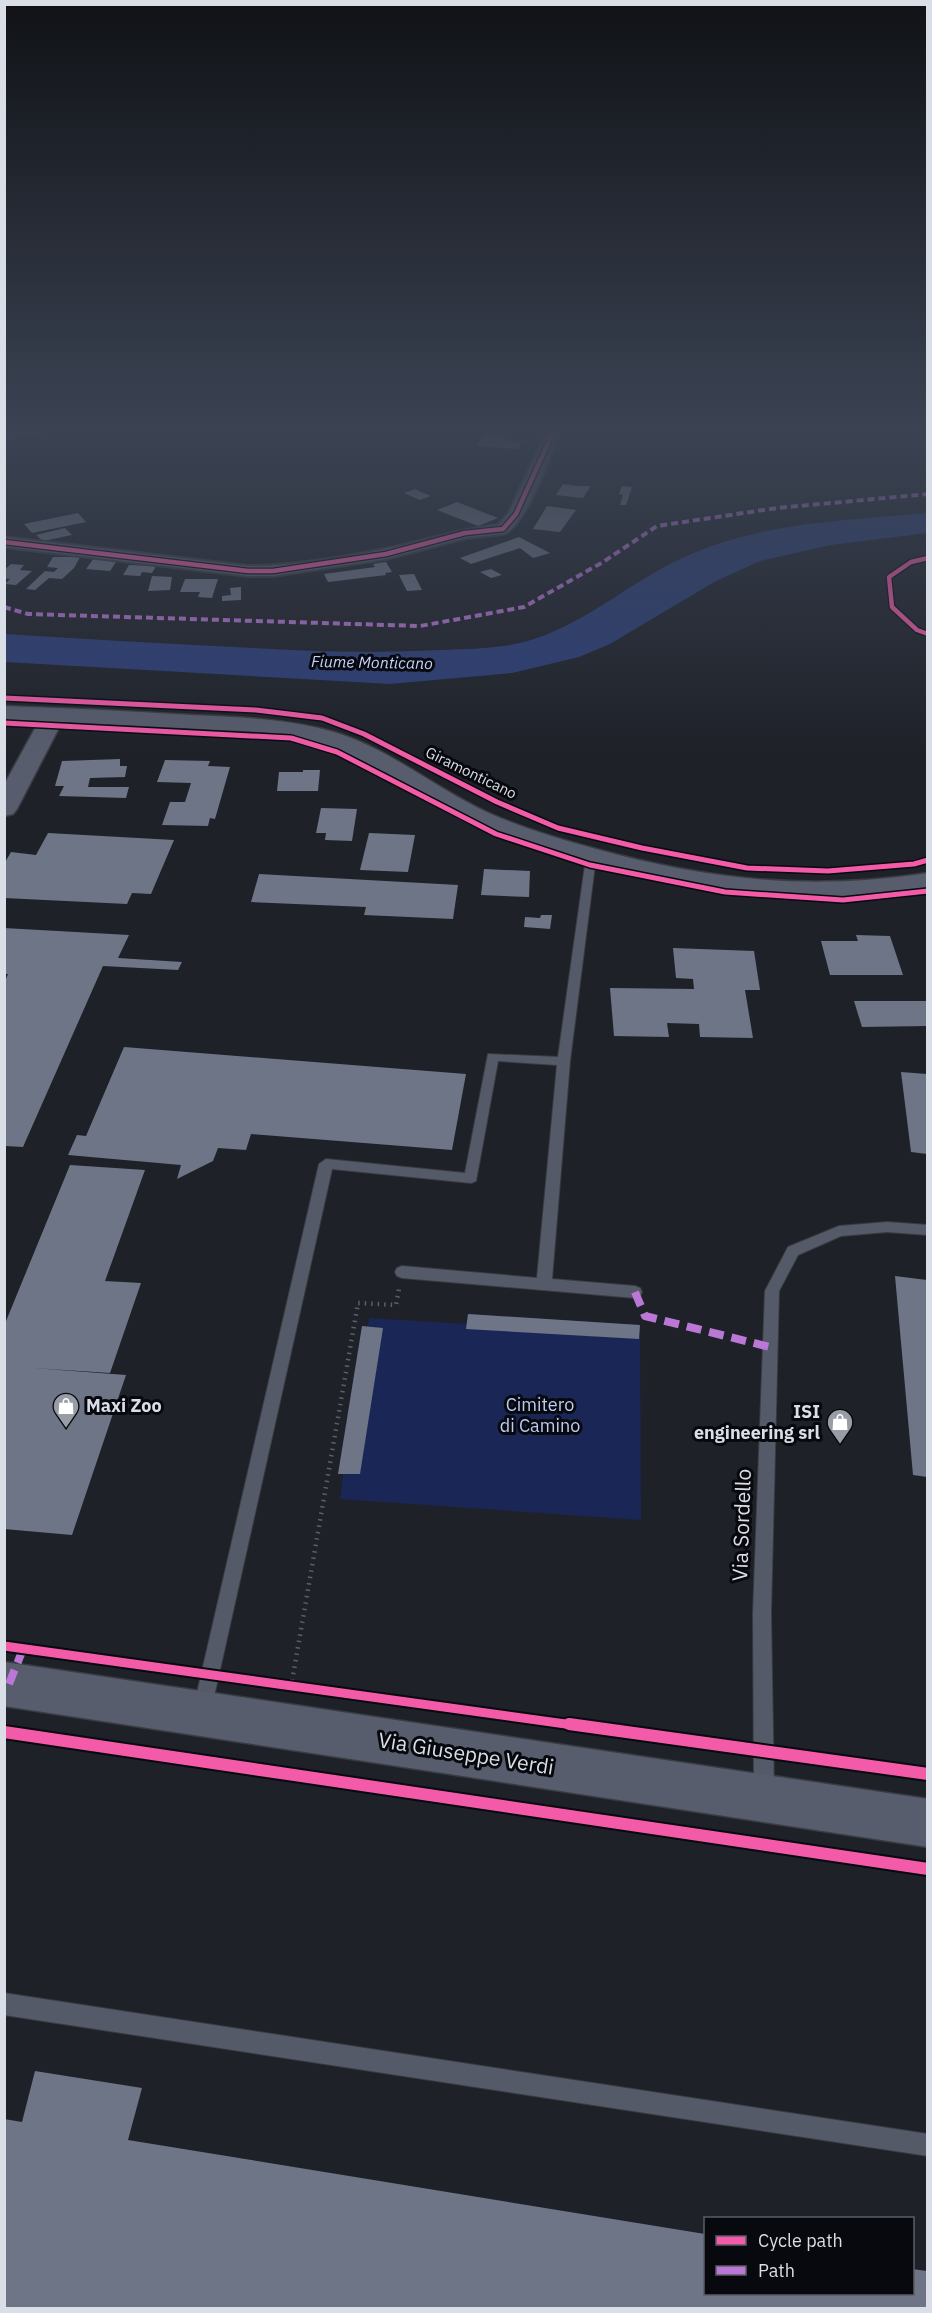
<svg xmlns="http://www.w3.org/2000/svg" width="932" height="2313" font-family="'IBM Plex Sans',sans-serif">
<style>
.green{fill:#1a2756}
.water{fill:#2c3e78}
.lines{fill:none;stroke-linecap:round;stroke-linejoin:round}
.canal{fill:#2c3e78;fill-rule:evenodd}
.building{fill:#6e7586}
.lane-casing{stroke:#393c42;stroke-width:2}
.street-casing{stroke:#393c42;stroke-width:4}
.secondary-casing{stroke:#393c42;stroke-width:3}
.path{stroke:#5a5f69;stroke-width:4.5;stroke-dasharray:1.5 5;stroke-linecap:butt}
.lane{fill:#555a69;fill-rule:evenodd}
.street{fill:#555a69;fill-rule:evenodd}
.secondary{fill:#575d6c;fill-rule:evenodd}
.quiet-far1{stroke:#ba77d6;stroke-width:4;stroke-dasharray:7 4;stroke-linecap:butt}
.quiet{stroke:#ba77d6;stroke-width:8;stroke-dasharray:15 8;stroke-linecap:butt}
.cycleway-far3-casing{stroke:#08090e;stroke-width:7}
.cycleway-far2-casing{stroke:#08090e;stroke-width:8}
.cycleway-far1-casing{stroke:#08090e;stroke-width:13}
.cycleway-casing{stroke:#08090e;stroke-width:16}
.cycleway-far3{stroke:#f35aa7;stroke-width:4.5}
.cycleway-far2{stroke:#f35aa7;stroke-width:5}
.cycleway-far1{stroke:#f35aa7;stroke-width:9}
.cycleway{stroke:#f35aa7;stroke-width:12}
.labels{text-anchor:middle;stroke-width:6;stroke-linejoin:round;paint-order:stroke}
.far-street-label{font-size:15px;fill:#dadee6;stroke:#08090e}
.far-water-label{font-size:16px;font-style:italic;fill:#c2d2f7;stroke:#08090e}
.park-label{font-size:18px;fill:#bdccf2;stroke:#08090e}
.poi-label{font-size:18px;font-weight:bold;fill:#dadee6;stroke:#08090e;text-anchor:start}
.near-street-label{font-size:21px;fill:#dadee6;stroke:#08090e}
</style>
<rect width="100%" height="100%" fill="#1e2128"/>
<path class="green" d="M468 1314 640 1325 641 1520 340 1499 362 1326H368L369 1318 466 1324Z"/>
<path class="water" d="M927 513V533L831 545 760 561 714 582 610 644 579 657 512 673 390 684 5 662V634C87 639 170 644 253 648 315 652 376 653 439 650 463 649 487 649 510 645 574 634 623 586 680 559 755 523 846 520 927 513Z"/>
<g class="lines">
<path class="canal" d="M15 430H46L44 433 4 441V432Z"/>
</g>
<path class="building" d="M484 434 506 436 504 440 522 441 518 449 477 446Z
M563 484 578 486H591L583 498 556 495Z
M622 486 632 487 626 505H620L623 495 619 494Z
M415 489 426 494 431 496 420 500 404 493Z
M457 502 498 518 478 526 437 510Z
M547 506 576 510 560 532 533 529Z
M78 513 86 522 32 533 24 524Z
M65 528 72 535 43 541 36 535Z
M519 537 550 553 533 558 520 548 471 564 460 558Z
M53 557H80L74 568 62 579 49 578 35 590 26 589 45 571 54 572 58 568 47 567Z
M94 558 118 559 110 571 86 569Z
M386 562 392 572 385 573 386 575 328 582 324 574 375 567 373 564Z
M11 564 24 565 20 570 32 571 16 585 5 584 10 579 4 578V570Z
M129 565 156 566 152 573 142 572 140 576 123 575Z
M491 569 502 575 491 578 480 572Z
M414 574 422 590 407 591 399 575Z
M152 576 172 577 170 590 148 591Z
M185 579H218L212 598 198 597 200 592H180Z
M241 587V600L222 601V596L231 595 230 588Z
M120 759V766H127L125 777 90 778 88 787H129L126 798 59 796 64 786H55L62 761Z
M165 760 210 761 208 766 230 767 215 819 210 818 208 826 162 825 170 802H185L191 783 157 782Z
M303 770H320L318 791H277L279 772H303Z
M321 808 357 809 352 841 325 840 326 833H316Z
M48 833 174 840 151 894 132 893 127 904 4 898V864L11 852 36 855Z
M369 833 415 835 408 872 360 870Z
M484 869 530 871 529 897 481 895Z
M259 874 458 885 453 919 364 915 366 907 251 902Z
M541 915H552L550 929 524 927 525 917 540 918Z
M4 928 129 935 118 958 182 962 178 970 103 966 23 1147 5 1146V981L8 974H4Z
M856 935 890 936 903 975H830L821 941H858Z
M673 948 754 951 760 990H745L753 1038 700 1037 699 1024 667 1023 669 1037 614 1036 610 988 694 989 693 979 676 978Z
M854 1001H927V1026L862 1027Z
M124 1047 466 1074 452 1150 251 1134 246 1150 218 1148 213 1161 177 1179 181 1165 68 1155 77 1135 86 1136Z
M901 1072 927 1074V1154L911 1152Z
M70 1165 145 1170 105 1281 141 1283 110 1373 33 1368 126 1375 72 1535 4 1529V1326Z
M895 1276 927 1280V1477L913 1475Z
M468 1314 640 1325 639 1339 466 1329Z
M362 1326 383 1328 360 1474H338Z
M35 2071 142 2088 128 2140 705 2234V2294H912V2269L927 2271V2308H4V2119L22 2122Z"/>
<g class="lines">
<g class="lane-casing">
<path id="lane" d="M590 862 595 865 570 1061 552 1279 635 1286 640 1288 642 1292 640 1296 635 1298 402 1278 397 1276 395 1272 397 1268 402 1266 537 1278 557 1065 498 1061 476 1181 471 1183 332 1169 211 1710 209 1716 202 1719 195 1716 193 1710 319 1164 326 1159 465 1173 488 1054 558 1057 585 865Z
M887 1222 928 1225V1235L887 1232 841 1236 798 1255 779 1291 771 1613 774 1792 771 1799 764 1802 757 1799 754 1792 753 1613 765 1291 788 1247 839 1226Z
M4 1993 928 2134V2156L4 2015Z"/>
</g>
<g class="street-casing">
<path id="street" d="M547 430H561C551 453 526 528 503 534L466 538 386 559 273 576H248L4 547V537L248 566C293 566 341 558 385 549 424 541 459 529 498 525L509 512Z"/>
</g>
<g class="secondary-casing">
<path id="secondary" d="M4 706C67 708 129 711 191 715 239 717 288 719 334 732 391 749 437 790 491 814 525 829 560 839 596 849 709 880 811 891 928 873V889C805 909 702 895 583 861 545 851 506 840 471 824 419 799 375 760 319 743 282 731 241 731 202 729 155 727 109 724 62 722L17 809 13 814 4 816V785L39 721 4 720Z
M4 1662 928 1799V1847L4 1706Z"/>
</g>
<path class="path" d="M291 1687 358 1303 396 1305 399 1289"/>
<use href="#lane" class="lane"/>
<use href="#street" class="street"/>
<use href="#secondary" class="secondary"/>
<path class="quiet-far1" d="M4 607 28 614 420 626 524 607 603 562 657 526 777 508 928 494"/>
<path class="quiet" d="M635 1292 645 1316 770 1347
M9 1684 23 1649"/>
<g class="cycleway-far3-casing">
<path id="cycleway-far3" d="M4 542 248 571H273L386 554 465 533 503 529 516 514 554 430
M928 558 911 562 889 577 892 607 917 630 928 634"/>
</g>
<g class="cycleway-far2-casing">
<path id="cycleway-far2" d="M4 698 256 710 322 718 364 734 497 802 558 828 642 848 747 868 828 871 914 864 928 860
M4 723 291 738 337 752 496 834 590 865 725 892 843 900 928 891"/>
</g>
<g class="cycleway-far1-casing">
<path id="cycleway-far1" d="M4 1646 580 1726"/>
</g>
<g class="cycleway-casing">
<path id="cycleway" d="M569 1724 928 1774
M4 1732 928 1869"/>
</g>
<use href="#cycleway-far3" class="cycleway-far3"/>
<use href="#cycleway-far2" class="cycleway-far2"/>
<use href="#cycleway-far1" class="cycleway-far1"/>
<use href="#cycleway" class="cycleway"/>
</g>
<linearGradient id="sky" x2="0" y2="1"><stop stop-color="#101216"/><stop offset="0.57" stop-color="#3b4353"/><stop offset="1" stop-color="#3b4353" stop-opacity="0"/></linearGradient>
<rect width="932" height="754" fill="url(#sky)"/>
<defs>
<g id="shop-pin" transform="scale(1.35)"><path d="M0 17L-7.5 6A9.5 9.5 0 1 1 7.5 6Z" fill="#989ca4" stroke="#08090e"/><path d="M-5-2.5h2.3a2.7 3.5 0 0 1 5.4 0H5L5.5 6h-11ZM-1.5-2.5h3a1.5 2.3 0 0 0-3 0Z" fill="#fff"/></g>
</defs>
<g fill-rule="evenodd">
<use href="#shop-pin" x="66" y="1406"/>
<use href="#shop-pin" x="840" y="1422"/>
</g>
<g class="labels">
<g class="far-street-label">
<text transform="translate(471 773) rotate(26)" y="5">Giramonticano</text>
</g>
<g class="far-water-label">
<text transform="translate(372 662) rotate(1)" y="6">Fiume Monticano</text>
</g>
<g class="park-label">
<text x="540" y="1411">Cimitero<tspan x="540" dy="21">di Camino</tspan></text>
</g>
<g class="poi-label">
<text x="86" y="1412">Maxi Zoo</text>
<text x="820" y="1418" text-anchor="end">ISI<tspan x="820" dy="21">engineering srl</tspan></text>
</g>
<g class="near-street-label">
<text transform="translate(742 1525) rotate(-88)" y="7">Via Sordello</text>
<text transform="translate(466 1754) rotate(9)" y="7">Via Giuseppe Verdi</text>
</g>
</g>
<rect width="932" height="2313" fill="none" stroke="#dadee6" stroke-width="12"/>
<rect x="704" y="2217" width="210" height="78" fill="#08090e" stroke="#5c5e64" stroke-width="1.5"/>
<rect x="716" y="2236" width="30" height="9" fill="#f35aa7" stroke="#5c5e64" stroke-width="1.5"/>
<text x="758" y="2247" font-size="18" fill="#dadee6">Cycle path</text>
<rect x="716" y="2266" width="30" height="9" fill="#ba77d6" stroke="#5c5e64" stroke-width="1.5"/>
<text x="758" y="2277" font-size="18" fill="#dadee6">Path</text>
</svg>
